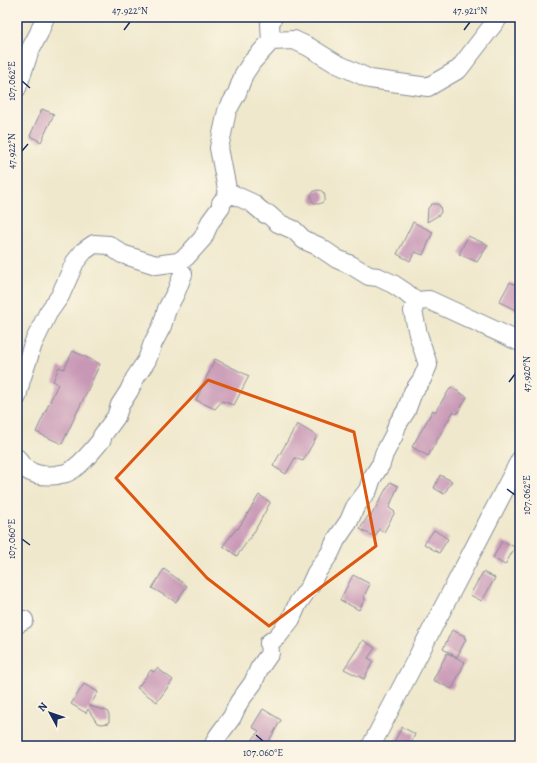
<svg xmlns="http://www.w3.org/2000/svg" width="537" height="763" font-family="Alegreya,serif">
<style>
.building{fill:#c897b6}
.lines{fill:none;stroke-linecap:round;stroke-linejoin:round}
.minor-casing{stroke:#858c95;stroke-width:20}
.minor{stroke:#fff;stroke-width:18}
.marked{fill:none;stroke:#de5710;stroke-width:3;stroke-linejoin:round}
.ticks{fill:none;stroke:#1b2f5e;stroke-width:1.5}
.neatline{fill:none;stroke:#1b2f5e;stroke-width:1.5}
.ticks-label{font-size:10px;text-anchor:middle;fill:#1b2f5e}
</style>
<rect width="100%" height="100%" fill="#fcf5e5"/>
<filter id="ink" filterUnits="userSpaceOnUse"><feTurbulence type="fractalNoise" baseFrequency=".025" numOctaves="2"/><feDisplacementMap in="SourceGraphic" scale="8" xChannelSelector="R" yChannelSelector="G"/><feConvolveMatrix kernelMatrix="1 2 1 2 8 2 1 2 1" color-interpolation-filters="sRGB"/></filter>
<filter id="wash" filterUnits="userSpaceOnUse"><feTurbulence type="fractalNoise" baseFrequency=".012" numOctaves="4" result="noise"/><feDisplacementMap in="SourceGraphic" scale="16" xChannelSelector="R" yChannelSelector="G"/><feGaussianBlur stdDeviation="0.9" result="paint"/><feColorMatrix in="noise" values="0 0 0 0 0 0 0 0 0 0 0 0 0 0 0 0 0 1.4 0 .05"/><feComposite in="paint" operator="in"/></filter>
<g filter="url(#wash)">
<rect width="100%" height="100%" fill="#efe8cc"/>
<g id="blocks">
<path class="building" d="M42 109 54 114 41 142 30 136Z
M311 197a7 7 0 1 1 14 0a7 7 0 1 1-14 0Z
M432 204H437L440 206 441 212 439 215 427 222 428 208Z
M413 222 433 232 423 255 415 252 410 261 397 254Z
M468 236 488 245 477 262 459 254Z
M510 282 520 287V312L499 302Z
M73 351 100 364 62 444 36 432 58 384 53 381 59 367 64 369Z
M215 359 249 376 234 405 222 401 215 409 196 400Z
M451 387 467 397 457 414 453 412 428 456 412 447 433 410 435 412Z
M297 424 317 436 303 461 295 458 286 474 273 466Z
M440 475 452 481 444 494 434 488Z
M390 482 398 486 389 508 395 512 384 532 379 529 375 537 360 529 368 516H371Z
M259 495 270 502V503L254 532 237 556 223 546 237 528 238 529Z
M434 530 448 539 439 553 424 544Z
M502 541 515 547 505 565 493 558Z
M164 569 187 586 176 602 152 588Z
M483 572 495 578 482 601 470 595Z
M353 575 370 584 364 596 365 599 359 610 340 600Z
M452 630 465 636 464 638 466 639 457 657 443 649Z
M363 640 375 648 368 658 373 661 364 679 344 669Z
M447 653 465 662 452 689 433 680Z
M157 668 173 680 157 702 137 688 151 670 154 672Z
M84 684 98 692 90 706 107 711 109 715V723L102 724 97 723 88 709 86 713 71 704Z
M263 709 281 720 266 746H248L259 731 252 727Z
M402 727 415 734 410 746H392Z"/>
</g>
</g>
<g filter="url(#ink)">
<use href="#blocks" fill-opacity="0" stroke="#858c95" stroke-width="1"/>
<g class="lines">
<g class="minor-casing">
<path id="minor" d="M499 17 459 69 428 87 370 79 335 63 309 47 294 40 271 41 252 62 244 74 237 93 227 111 219 148 227 189 230 193 252 203 265 214H268L278 223 294 230 304 240 318 246 337 259 351 265 369 276 378 277 393 284 405 292 416 301 429 300 520 342
M271 41 270 24 273 17
M17 88 30 50 39 33 45 17
M17 397 21 380 33 344 48 313 60 296 75 262 84 251 94 244 109 245 122 254 156 265 178 262 186 257 203 238 210 222 221 207V203L230 193
M17 458C25 474 41 477 57 475 59 474 63 474 66 473 79 468 93 450 102 439V436L116 417 120 405 129 391 135 378 147 360 153 343 162 326 167 309 176 292 183 274
M17 625 19 622 24 620
M213 746 218 736 232 717 239 702 253 683 259 669 270 653 269 643 278 636 291 619 298 603 310 586 316 573 330 553 336 540 349 521 355 507 368 490 372 478 381 464 384 454 394 435 397 425 406 411 413 392 422 379 428 365 418 334 413 311 416 301
M371 746 520 460"/>
</g>
<use href="#minor" class="minor"/>
</g>
</g>
<path class="marked" d="M208 380 354 432 376 546 269 626 207 578 116 478Z"/>
<path class="ticks" d="M124 30 130 22M464 30 470 22M22 81 30 88M22 151 28 144M509 382 515 374M507 489 515 495M22 539 30 545M256 735 263 741"/>
<rect width="537" height="763" fill="none" stroke="#fcf5e5" stroke-width="44"/>
<g transform="translate(50 713) rotate(310)" stroke="#fcf5e5" stroke-width="3" paint-order="stroke">
<path d="M0-3L7 15L0 10L-7 15Z" fill="#1b2f5e"/>
<text y="-6" font-size="11" font-weight="bold" text-anchor="middle" fill="#1b2f5e">N</text>
</g>
<rect x="22" y="22" width="493" height="719" class="neatline"/>
<g class="ticks-label">
<text x="130" y="14">47.922°N</text>
<text x="470" y="14">47.921°N</text>
<text transform="translate(11 81) rotate(-90)" y="4">107.062°E</text>
<text transform="translate(11 151) rotate(-90)" y="4">47.922°N</text>
<text transform="translate(526 374) rotate(-90)" y="4">47.920°N</text>
<text transform="translate(526 495) rotate(-90)" y="4">107.062°E</text>
<text transform="translate(11 539) rotate(-90)" y="4">107.060°E</text>
<text x="263" y="756">107.060°E</text>
</g>
</svg>
